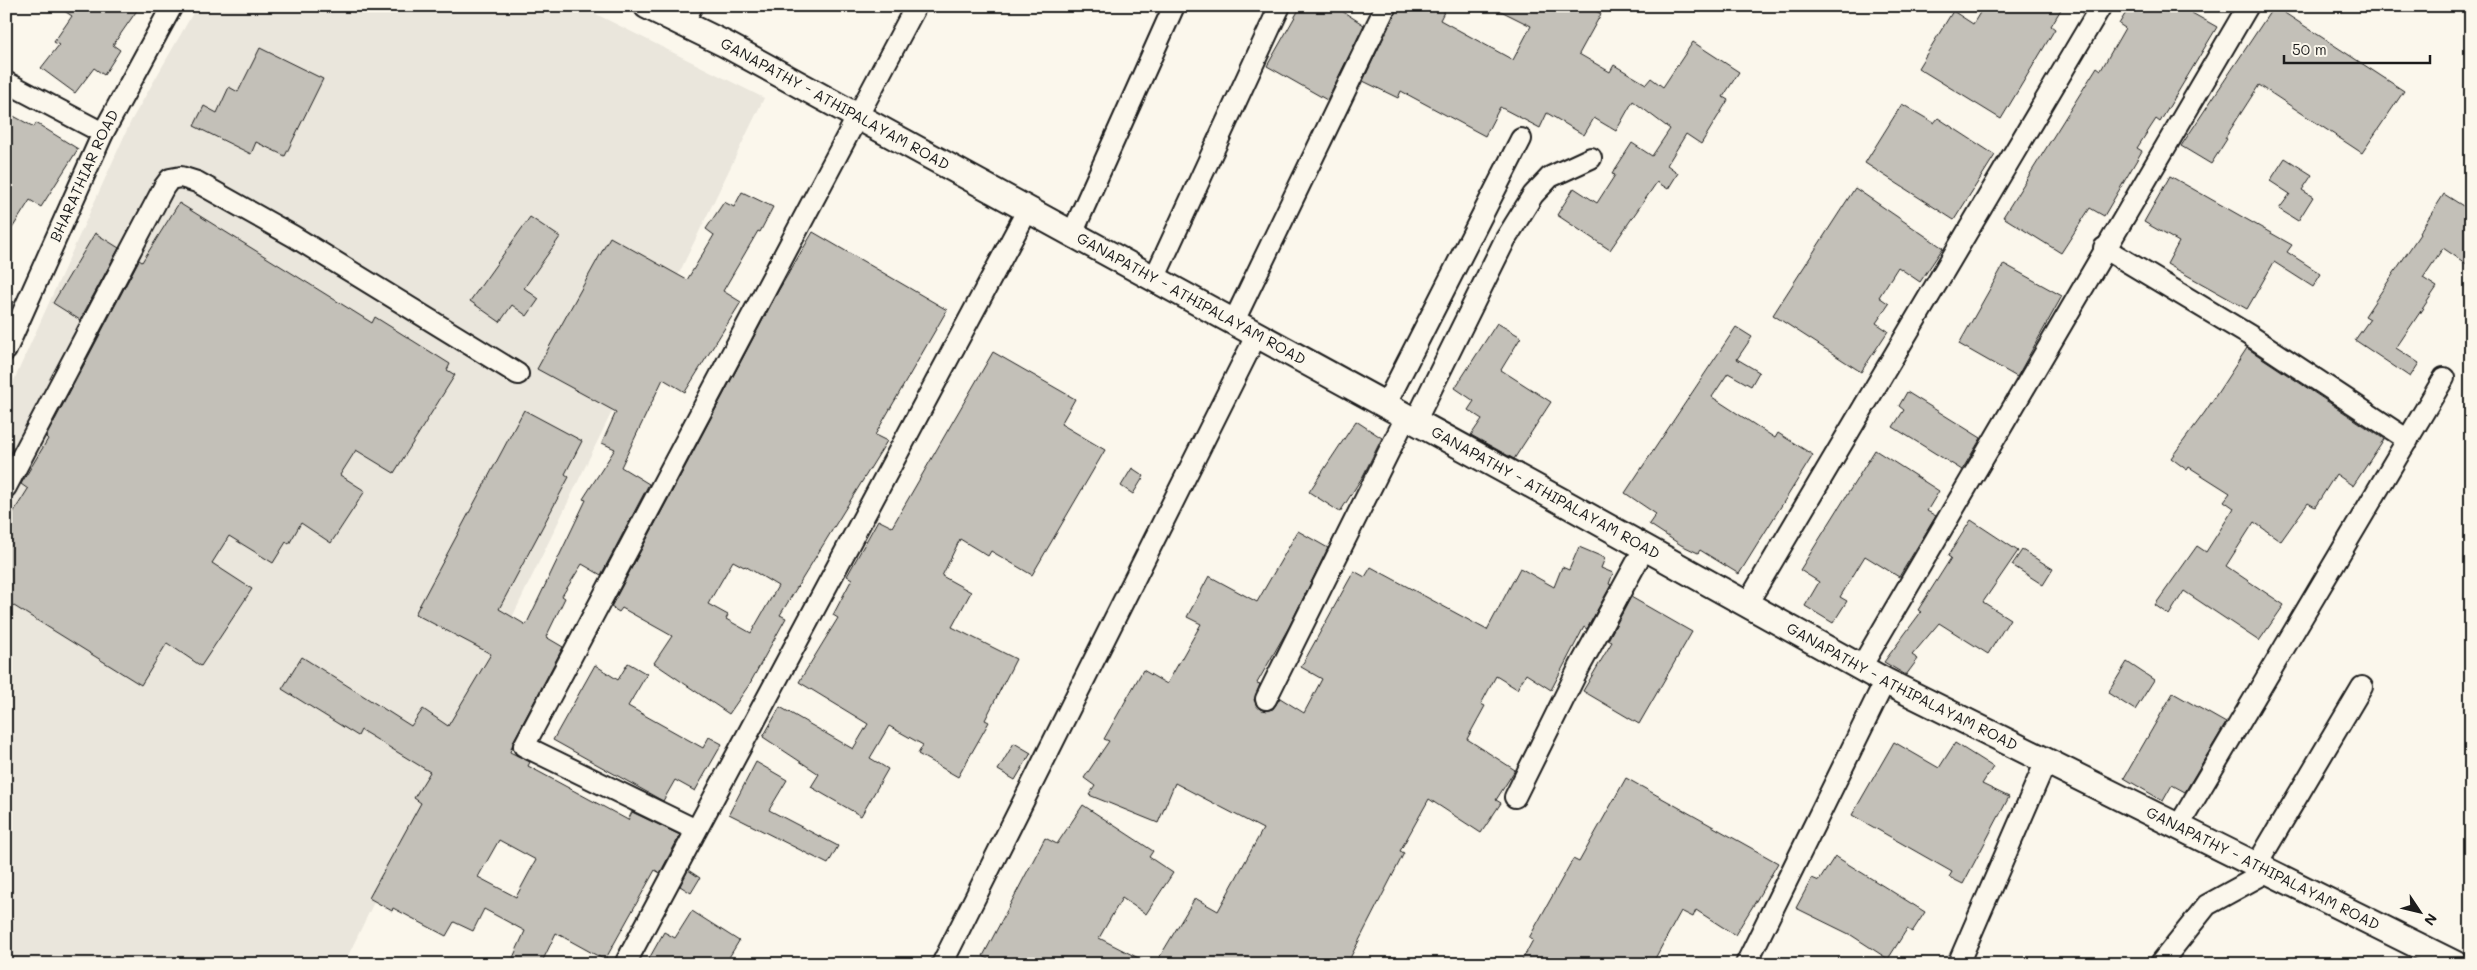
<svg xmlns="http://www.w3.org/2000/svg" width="2477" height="970" font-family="Mali,sans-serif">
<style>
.built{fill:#eae6dc}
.building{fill:#c3c0b8;stroke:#1c1c1c;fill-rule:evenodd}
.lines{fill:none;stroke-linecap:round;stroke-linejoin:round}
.minor-casing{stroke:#1c1c1c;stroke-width:24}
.major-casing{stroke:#1c1c1c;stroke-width:29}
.minor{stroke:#fbf7ec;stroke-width:20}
.major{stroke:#fbf7ec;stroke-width:25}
.labels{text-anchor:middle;stroke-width:4;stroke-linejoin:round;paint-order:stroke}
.street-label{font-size:15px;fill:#1c1c1c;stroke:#fbf7ec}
</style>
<rect width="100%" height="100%" fill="#fbf7ec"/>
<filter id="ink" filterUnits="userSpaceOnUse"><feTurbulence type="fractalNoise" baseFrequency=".02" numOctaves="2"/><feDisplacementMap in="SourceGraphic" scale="10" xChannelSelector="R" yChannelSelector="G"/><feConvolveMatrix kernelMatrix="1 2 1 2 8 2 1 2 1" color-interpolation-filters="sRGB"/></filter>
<g filter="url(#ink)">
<path class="built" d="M197 6H580L764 98 344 964H6V398L131 121Z"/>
<path class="building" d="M57 6H140L113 45 120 50 104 75 94 68 75 93 41 68 59 45 54 42 72 16Z
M1301 6H1334L1364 25 1327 100 1267 66Z
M1398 6H1447L1440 20 1513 60 1531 26 1491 6H1588L1601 14 1579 54 1610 72 1614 65 1646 84 1651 78 1663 87 1693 42 1739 72 1723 97 1728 100 1701 144 1686 134 1667 165 1678 173 1668 189 1657 182 1610 250 1557 215 1574 188 1597 203 1615 175 1612 174 1632 143 1652 156 1670 129 1633 101 1616 131 1594 118 1584 135 1547 113 1540 128 1500 107 1485 136 1401 91 1398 98 1363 81Z
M1984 6H2063L2051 26 2055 29 2001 119 1918 68 1953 11 1973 24Z
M2130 6H2196L2192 13 2217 27 2160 122 2156 119 2137 148 2142 151 2104 216 2090 208 2061 253 2003 217 2097 67 2101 70 2125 28 2119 24Z
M2274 6 2404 91 2362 153 2259 85 2225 138 2227 139 2211 164 2181 146Z
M260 48 323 79 285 156 256 142 251 154 194 126 204 106 217 113 229 87 238 92Z
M1902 104 1934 123 1938 118 1995 155 1954 220 1865 163Z
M6 112 34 127 36 123 78 149 41 207 30 200 6 238Z
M2285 158 2312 175 2302 190 2313 197 2298 221 2279 209 2290 194 2270 181Z
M2170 176 2292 245 2287 252 2321 274 2313 287 2274 262 2247 309 2167 264 2179 242 2144 222Z
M1855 188 1943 248 1920 282 1898 267 1879 297 1889 304 1876 323 1888 331 1861 372 1773 315Z
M742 192 773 207 760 232 758 231 723 291 741 302 685 392 663 379 621 467 649 484 601 575 582 564 562 596 565 598 546 637 563 647 514 740 510 752 530 762 528 766 628 820 632 812 680 835 660 873 655 870 605 960 556 933 541 964H521L512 960 525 931 484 909 473 931 454 922 446 936 393 908 392 911 369 898 421 803 414 798 430 772 361 730 358 736 282 689 302 657 411 726 423 709 448 726 491 654 415 614 524 410 582 441 565 474 569 477 499 609 526 625 586 500 583 499 615 449 602 443 616 412 537 369 610 237 687 280 714 235 706 229 724 202 734 207ZM499 840 536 860 516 897 478 877Z
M2444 194 2471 211V267L2443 248 2423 278 2437 287 2396 348 2419 363 2410 377 2355 340 2370 319 2365 316 2420 234 2419 233Z
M179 203 372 323 375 317 450 364 447 370 455 375 394 473 356 450 340 475 365 491 331 543 301 523 289 544 286 542 273 563 229 536 212 563 252 589 201 666 167 643 141 685 6 601V524L28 489 21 484 48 439 46 437 139 260 142 262Z
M530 217 560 237 524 288 539 299 527 316 512 305 500 322 470 301Z
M813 232 947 310 875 435 887 441 780 615 786 618 749 685 729 714 654 663 672 636 622 608 619 612 611 607 777 293ZM733 561 744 567 745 566 778 586 751 633 726 619 728 615 708 604Z
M95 233 119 248 80 320 53 303Z
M2004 264 2062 296 2017 377 1959 344Z
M1497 323 1521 337 1501 370 1551 402 1514 459 1471 435 1482 419 1468 410 1474 401 1455 388Z
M1736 327 1752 337 1737 359 1759 372 1751 386 1728 373 1712 397 1775 438 1778 433 1813 455 1739 574 1700 550 1698 553 1681 545 1649 524 1656 514 1625 493Z
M2247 348 2384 439 2353 486 2336 474 2315 507 2308 503 2281 541 2254 522 2226 566 2284 605 2259 641 2184 591 2169 615 2155 605 2197 546 2206 552 2234 508 2224 501 2230 493 2189 467 2187 470 2171 458 2205 412Z
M993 352 1075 399 1061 424 1105 450 1032 575 991 551 988 556 960 539 942 576 971 592 952 627 1016 659 985 720 989 722 958 777 918 754 923 745 889 726 870 758 888 769 861 816 811 787 819 774 763 737 780 707 853 749 868 724 799 682 838 618 833 615 852 579 847 576 878 520 892 527Z
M1907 392 1981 438 1962 470 1893 427 1904 410 1899 406Z
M1356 421 1382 438 1363 476 1340 512 1309 492Z
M1875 450 1939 491 1927 511 1936 516 1899 577 1865 556 1840 597 1847 601 1833 623 1805 606 1819 582 1800 570Z
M1132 468 1144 476 1133 494 1121 486Z
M1971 520 2018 551 1983 602 2010 619 1988 654 1939 623 1912 655 1918 659 1906 675 1884 662 1921 612 1918 610 1951 558 1948 556Z
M1298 531 1328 548 1289 627 1257 683 1260 684 1254 700 1260 709 1266 711 1273 709 1280 698 1304 713 1322 679 1301 667 1354 571 1365 577 1371 567 1487 630 1520 568 1554 587 1562 567 1569 570 1579 547 1605 558 1601 568 1613 573 1609 584 1611 585 1587 629 1584 627 1551 690 1526 674 1517 689 1496 676 1481 704 1485 706 1467 739 1515 770 1496 800 1501 803 1481 833 1429 799 1400 851 1404 853 1347 964H1168L1159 958 1195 898 1218 911 1263 829 1175 783 1158 823 1089 795 1095 786 1084 778 1109 741 1104 739 1143 670 1167 684 1201 624 1187 617 1209 576 1257 602Z
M2022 550 2053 569 2043 585 2012 565Z
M1631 597 1692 632 1639 724 1583 691 1612 642 1608 640Z
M2127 662 2154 680 2135 710 2108 693Z
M628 663 647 674 628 706 703 748 709 737 722 744 695 791 675 780 663 801 553 740 595 665 618 680Z
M2173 693 2226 723 2185 792 2172 785 2163 801 2124 778Z
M1894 742 1939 768 1955 743 1993 767 1982 784 2009 797 1963 884 1949 877 1952 872 1852 815Z
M1014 743 1031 753 1015 780 998 770Z
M756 762 787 780 769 810 838 846 828 864 729 814Z
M1626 778 1778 863 1756 901 1735 935 1696 910 1693 917 1681 911 1652 964H1520L1533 940 1529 938 1573 859 1579 862Z
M1083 805 1153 851 1149 857 1173 873 1146 914 1122 898 1099 938 1150 964H997L983 956 1045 838 1057 844Z
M1835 856 1925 912 1912 932 1907 929 1888 959 1851 935 1796 908 1812 878 1819 881Z
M688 870 700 878 691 893 680 886Z
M692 911 739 941 725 964H646L664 932 675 938Z"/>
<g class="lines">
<g class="minor-casing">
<g id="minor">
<path d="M682 25 692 6"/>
<path d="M6 82 103 133"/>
<path d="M1072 234 1174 6"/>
<path d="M2104 248 2249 335 2408 440"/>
<path d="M1154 279 1280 6"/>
<path d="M1233 323 1386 6"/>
<path id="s1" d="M6 350 103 133 172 6"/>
<path d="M1385 406 1521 139"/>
<path d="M1415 422 1505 240 1533 195 1550 177 1591 158"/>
<path d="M6 487 164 187 170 179 181 177 197 182 293 236 518 374"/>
<path d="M1747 604 2101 6"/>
<path d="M1861 667 2248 6"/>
<path d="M1266 699 1406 417"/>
<path d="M1515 797 1580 666 1645 547"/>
<path d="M2178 827 2444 378"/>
<path d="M696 830 524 746 916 6"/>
<path d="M2256 866 2362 687"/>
<path d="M625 964 1027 211"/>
<path d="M942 964 1256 336"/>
<path d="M1746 964 1885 681"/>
<path d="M1958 964 2046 761"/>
<path d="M2160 964 2207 905 2267 872"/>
</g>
</g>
<g class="major-casing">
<g id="major">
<path id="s2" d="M647 6 725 44 1561 501 1885 681 2455 964"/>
</g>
</g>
<use href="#minor" class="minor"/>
<use href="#major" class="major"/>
</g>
</g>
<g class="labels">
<g class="street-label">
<text dy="5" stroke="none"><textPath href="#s2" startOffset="212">GANAPATHY - ATHIPALAYAM ROAD</textPath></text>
<text dy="5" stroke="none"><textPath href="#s1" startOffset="191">BHARATHIAR ROAD</textPath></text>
<text dy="5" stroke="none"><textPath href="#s2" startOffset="618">GANAPATHY - ATHIPALAYAM ROAD</textPath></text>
<text dy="5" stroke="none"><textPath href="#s2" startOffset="1022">GANAPATHY - ATHIPALAYAM ROAD</textPath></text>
<text dy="5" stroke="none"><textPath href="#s2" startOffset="1428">GANAPATHY - ATHIPALAYAM ROAD</textPath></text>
<text dy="5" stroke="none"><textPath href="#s2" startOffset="1832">GANAPATHY - ATHIPALAYAM ROAD</textPath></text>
</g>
</g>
<rect width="2477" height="970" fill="none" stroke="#fbf7ec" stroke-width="25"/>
<rect x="12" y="12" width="2452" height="945" fill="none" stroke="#1c1c1c" stroke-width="2" filter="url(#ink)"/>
<g transform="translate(2420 912) rotate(125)" stroke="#fbf7ec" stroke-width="4" paint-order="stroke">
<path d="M0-4L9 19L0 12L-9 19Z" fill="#1c1c1c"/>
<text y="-8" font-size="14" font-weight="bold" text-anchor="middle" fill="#1c1c1c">N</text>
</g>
<path d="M2284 55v8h146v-8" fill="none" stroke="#1c1c1c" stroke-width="2.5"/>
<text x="2292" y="55" font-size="15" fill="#1c1c1c" stroke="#fbf7ec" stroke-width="4" paint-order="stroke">50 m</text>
</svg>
